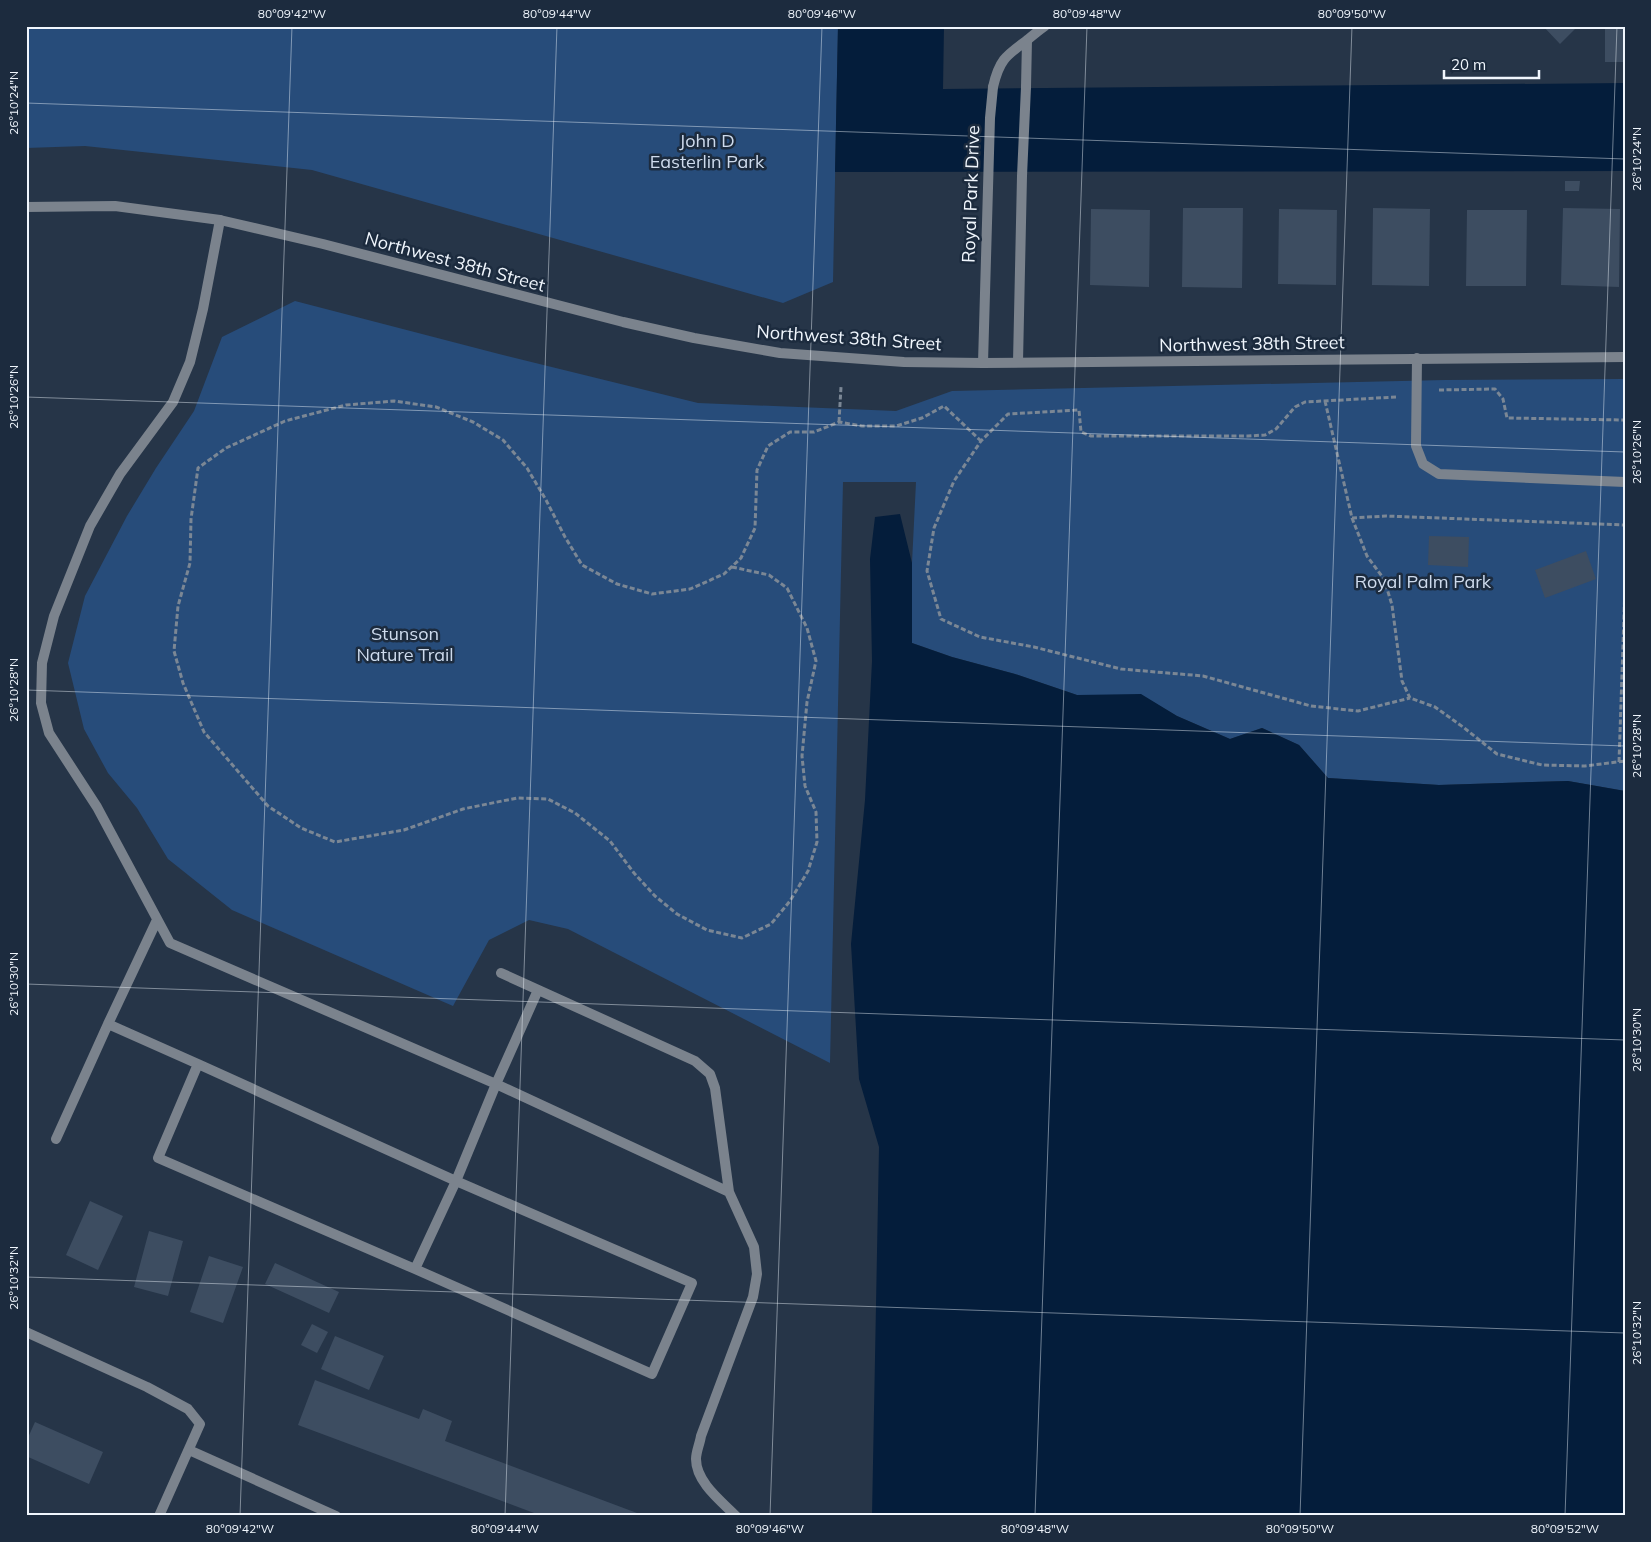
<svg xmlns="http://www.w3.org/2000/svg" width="1651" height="1542" font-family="Mulish,sans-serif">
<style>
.green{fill:#274c7a}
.water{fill:#041d3b}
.building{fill:#3d4d61}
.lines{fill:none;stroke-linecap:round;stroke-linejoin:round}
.path{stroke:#7b8795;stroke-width:3;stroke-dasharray:5 2.5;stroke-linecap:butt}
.lane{stroke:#7b838d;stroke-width:10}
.street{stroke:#7b838d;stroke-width:10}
.ticks{fill:none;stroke:#f0f6fd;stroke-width:1;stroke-opacity:0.45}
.labels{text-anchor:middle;stroke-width:5;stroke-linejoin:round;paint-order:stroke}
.park-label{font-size:18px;fill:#cedbed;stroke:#1c2b3e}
.street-label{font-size:18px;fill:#f0f6fd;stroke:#1c2b3e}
.neatline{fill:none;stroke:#f0f6fd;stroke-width:2}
.ticks-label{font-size:12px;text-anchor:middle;fill:#f0f6fd}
</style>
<rect width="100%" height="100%" fill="#263548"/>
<path class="green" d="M26 26H838L833 282 783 303 312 170 85 146 26 148Z
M295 301 499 354 698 403 896 411 952 391 1445 380 1625 379V791L1568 781 1439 785 1328 778 1299 745 1262 728 1230 739 1177 716 1141 695H1077L1015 674 952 657 912 643V563L916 482H843L830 1063 568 929 529 920 489 940 453 1006 232 910 168 859 137 808 108 773 84 729 68 663 85 596 127 516 156 468 194 411 222 337Z"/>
<path class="water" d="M838 26H944L943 89 1625 83V171L835 172Z
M900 514 912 563V643L952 657 1015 674 1077 695 1141 694 1177 716 1230 739 1262 728 1299 745 1328 778 1439 785 1568 781 1625 791V1516H872L879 1147 859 1079 851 944 865 800 872 661 870 559 875 517Z"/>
<path class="building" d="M1543 26H1578L1560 44Z
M1605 26H1625V62H1605Z
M1565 181H1580L1579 191H1565Z
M1183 208H1243L1242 288 1182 287Z
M1373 208 1430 209 1429 286 1372 285Z
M1563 208 1620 209 1619 287 1561 285Z
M1091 209 1150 210 1149 287 1090 285Z
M1279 209 1337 210 1336 285 1278 284Z
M1467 210H1527L1526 286H1466Z
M1429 536 1469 537 1468 567 1428 565Z
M1586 551 1596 579 1545 598 1535 570Z
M90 1201 123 1216 98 1270 66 1255Z
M149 1231 183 1241 168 1296 134 1287Z
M209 1256 243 1267 223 1323 190 1312Z
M275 1263 339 1292 329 1313 265 1284Z
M312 1324 328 1332 317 1353 301 1345Z
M335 1336 384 1356 369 1390 321 1369Z
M315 1380 419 1419 423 1409 452 1421 445 1441 645 1516H542L298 1425Z
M35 1422 103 1452 89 1484 26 1456V1442Z"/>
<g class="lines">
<path class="path" d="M1439 390 1495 389 1503 399 1507 418 1625 420
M1396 397 1305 402 1295 407 1276 429 1265 435 1248 436H1091L1081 432 1079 410 1008 414 981 441 954 481 934 528 927 571 941 619 980 637 1034 647 1121 669 1203 676 1311 706 1358 711 1410 698
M1325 401 1352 518 1367 556 1384 579 1392 605 1402 681 1410 698 1435 707 1463 727 1497 754 1542 765 1585 766 1625 761
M839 422 841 387
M1352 518 1386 516 1625 525
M732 567 769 575 787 588 807 628 816 661 807 702 802 756 805 786 816 812 817 842 808 871 790 901 771 924 742 938 707 930 677 914 655 896 634 873 610 841 575 813 548 799 517 798 463 809 404 830 335 842 301 828 268 806 204 732 183 683 174 651 178 606 190 563 191 519 198 468 226 448 285 421 346 405 394 401 436 407 473 422 503 440 527 468 546 500 565 537 582 565 617 584 652 594 690 589 724 574 741 558 755 528 757 470 768 446 790 432H814L839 422 862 426H896L922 418 944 406 981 441
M1619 762 1625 586"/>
<path class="lane" d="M220 220 203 309 190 362 173 402 120 474 90 526 54 616 42 663 41 703 49 733 97 807 170 943 496 1084 729 1192 754 1247 757 1274 753 1297 701 1436C700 1443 696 1452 696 1459 696 1482 721 1501 736 1516
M1417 358 1416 446 1423 464 1439 474 1625 482
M1018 362 1022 176 1026 87
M983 363 990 118 993 87
M157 920 108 1024 198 1064
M501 973 695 1061 710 1074 715 1088 729 1192
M56 1139 108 1024
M415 1269 158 1158 198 1064 456 1181 692 1283 652 1374 415 1269 456 1181 496 1084 538 990
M26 1332 147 1387 188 1409 200 1424 159 1516
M189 1450 336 1516"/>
<path class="street" d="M993 87C999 61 1005 56 1026 41 1032 36 1038 31 1045 26
M1026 87 1027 40
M26 207 115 206 220 220 323 244 623 322 694 338 780 353 904 362 983 363 1625 357"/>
</g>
<path class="ticks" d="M26 47 27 26M26 103 1625 159M26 397 1625 452M26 690 1625 746M26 984 1625 1040M26 1277 1625 1333M240 1516 292 26M505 1516 557 26M770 1516 822 26M1035 1516 1087 26M1300 1516 1352 26M1565 1516 1617 26"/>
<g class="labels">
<g class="park-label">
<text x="707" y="147">John D<tspan x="707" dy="21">Easterlin Park</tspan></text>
<text x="1423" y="588">Royal Palm Park</text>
<text x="405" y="640">Stunson<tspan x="405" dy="21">Nature Trail</tspan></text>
</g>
<g class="street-label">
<text transform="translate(971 194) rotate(-88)" y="6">Royal Park Drive</text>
<text transform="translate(455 262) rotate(15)" y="6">Northwest 38th Street</text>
<text transform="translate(849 338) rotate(4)" y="6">Northwest 38th Street</text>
<text transform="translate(1252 344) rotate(-1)" y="6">Northwest 38th Street</text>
</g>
</g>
<rect width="1651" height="1542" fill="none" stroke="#1c2b3e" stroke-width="55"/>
<path d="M1444 70v8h95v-8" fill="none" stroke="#f0f6fd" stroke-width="2.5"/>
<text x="1451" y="70" font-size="15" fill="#f0f6fd" stroke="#1c2b3e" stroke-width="4" paint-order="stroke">20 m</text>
<rect x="28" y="28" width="1596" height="1486" class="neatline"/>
<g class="ticks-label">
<text x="292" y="18">80°09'42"W</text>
<text x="557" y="18">80°09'44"W</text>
<text x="822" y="18">80°09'46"W</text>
<text x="1087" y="18">80°09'48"W</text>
<text x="1352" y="18">80°09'50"W</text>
<text transform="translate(14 103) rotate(-90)" y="4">26°10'24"N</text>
<text transform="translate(1637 159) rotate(-90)" y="4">26°10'24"N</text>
<text transform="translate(14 397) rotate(-90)" y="4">26°10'26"N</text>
<text transform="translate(1637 452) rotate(-90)" y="4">26°10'26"N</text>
<text transform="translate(14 690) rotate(-90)" y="4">26°10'28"N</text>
<text transform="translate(1637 746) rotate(-90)" y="4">26°10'28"N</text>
<text transform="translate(14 984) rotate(-90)" y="4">26°10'30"N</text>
<text transform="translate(1637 1040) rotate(-90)" y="4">26°10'30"N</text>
<text transform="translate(14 1278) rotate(-90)" y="4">26°10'32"N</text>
<text transform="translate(1637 1333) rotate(-90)" y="4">26°10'32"N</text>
<text x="240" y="1533">80°09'42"W</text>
<text x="505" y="1533">80°09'44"W</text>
<text x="770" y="1533">80°09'46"W</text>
<text x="1035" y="1533">80°09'48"W</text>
<text x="1300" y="1533">80°09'50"W</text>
<text x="1565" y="1533">80°09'52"W</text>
</g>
</svg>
